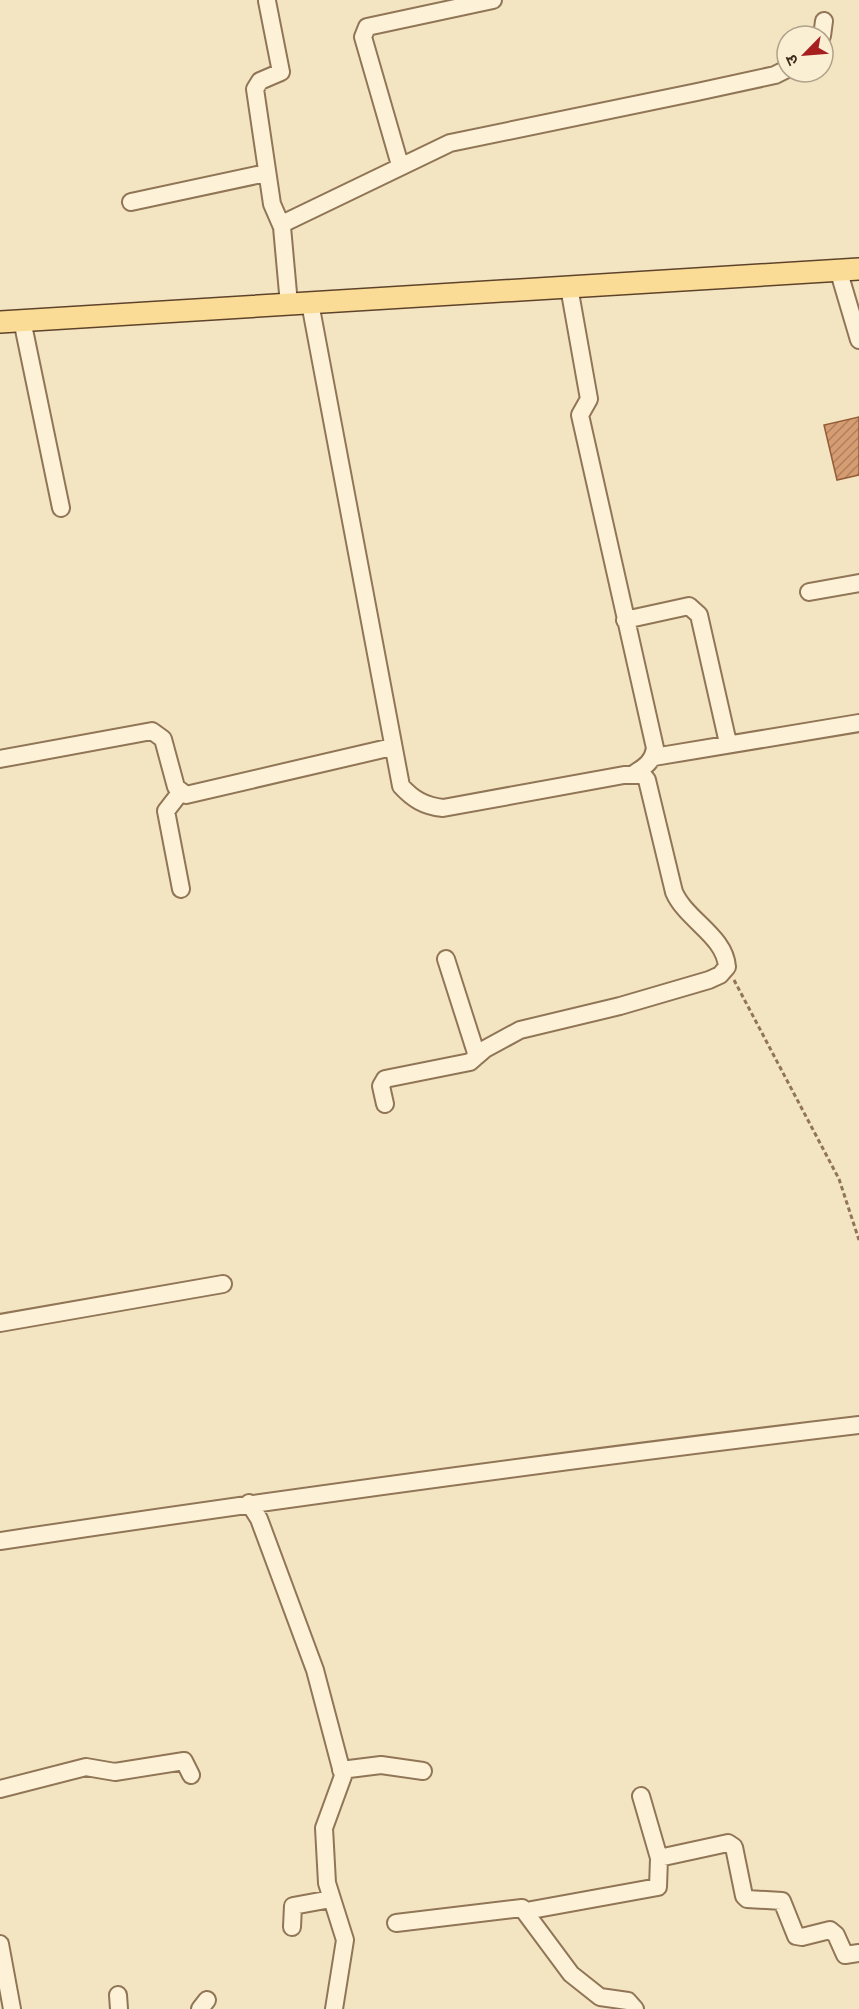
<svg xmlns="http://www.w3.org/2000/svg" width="859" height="2009" font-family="Merriweather,'Noto Sans Devanagari',serif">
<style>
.building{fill:url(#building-hatch);stroke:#935d39;stroke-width:1.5}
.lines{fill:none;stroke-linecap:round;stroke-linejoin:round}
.minor-casing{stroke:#907556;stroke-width:20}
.major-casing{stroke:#5e432b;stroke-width:24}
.path{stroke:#907556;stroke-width:3;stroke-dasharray:4.5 3;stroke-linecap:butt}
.minor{stroke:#fdf2d7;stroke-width:16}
.major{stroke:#fbdc96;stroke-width:21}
</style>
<defs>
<pattern id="building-hatch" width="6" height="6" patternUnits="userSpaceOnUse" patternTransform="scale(1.5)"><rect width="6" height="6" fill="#d69d73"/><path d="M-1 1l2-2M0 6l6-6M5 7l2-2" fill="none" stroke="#af805e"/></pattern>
</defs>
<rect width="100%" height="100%" fill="#f4e5c2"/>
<path class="building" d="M859 417V475L837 480 824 425Z"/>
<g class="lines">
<g class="minor-casing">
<path id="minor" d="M267 1 281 72 260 81 255 89 272 204 282 227
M822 36 824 21
M400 165 363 37 367 27 493 0
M131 202 266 173
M838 269 859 340
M569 287 589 399 580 415 655 748C653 761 646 766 635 773
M310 303 401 786C413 799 424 806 443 808L624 775H643L647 780 674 892C686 920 725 936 727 967L720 975 709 980 620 1006 520 1030 485 1049 470 1062 385 1079 381 1086 385 1104
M289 304 282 227 284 223 450 143 697 92 775 75 787 69
M22 320 61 508
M809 592 859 583
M625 620 689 606 699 615 728 743
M654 757 859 723
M0 759 152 731 163 739 176 787 186 795 392 747
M180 793 166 811 181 889
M446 959 477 1056
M0 1323 223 1284
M249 1503 259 1519 315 1670 343 1776 324 1828 327 1883 345 1940 334 2009
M0 1541C286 1498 572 1459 859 1425
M341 1770 381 1765 423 1771
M0 1789 86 1767 115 1772 184 1761 191 1775
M641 1796 659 1858
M526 1911 658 1887 659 1858 728 1843 734 1847 744 1896 747 1899 782 1901 796 1936 802 1937 830 1930 836 1935 845 1955 859 1953
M396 1923 522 1908 571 1974 600 1997 628 2001 635 2009
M292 1927 293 1906 331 1899
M0 1944 12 2009
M118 1995 119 2009
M200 2009 207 2000"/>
</g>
<g class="major-casing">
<path id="major" d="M0 322 859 269"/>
</g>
<path class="path" d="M734 980 839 1179 859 1240"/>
<use href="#minor" class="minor"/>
<use href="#major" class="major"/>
</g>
<g transform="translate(805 54) rotate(245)"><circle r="28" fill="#faefd3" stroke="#afa18a" stroke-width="1.5"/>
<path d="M0-4.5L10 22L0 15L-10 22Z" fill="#a71e1f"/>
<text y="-9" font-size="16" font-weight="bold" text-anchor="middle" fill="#3e2d1d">उ</text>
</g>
</svg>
